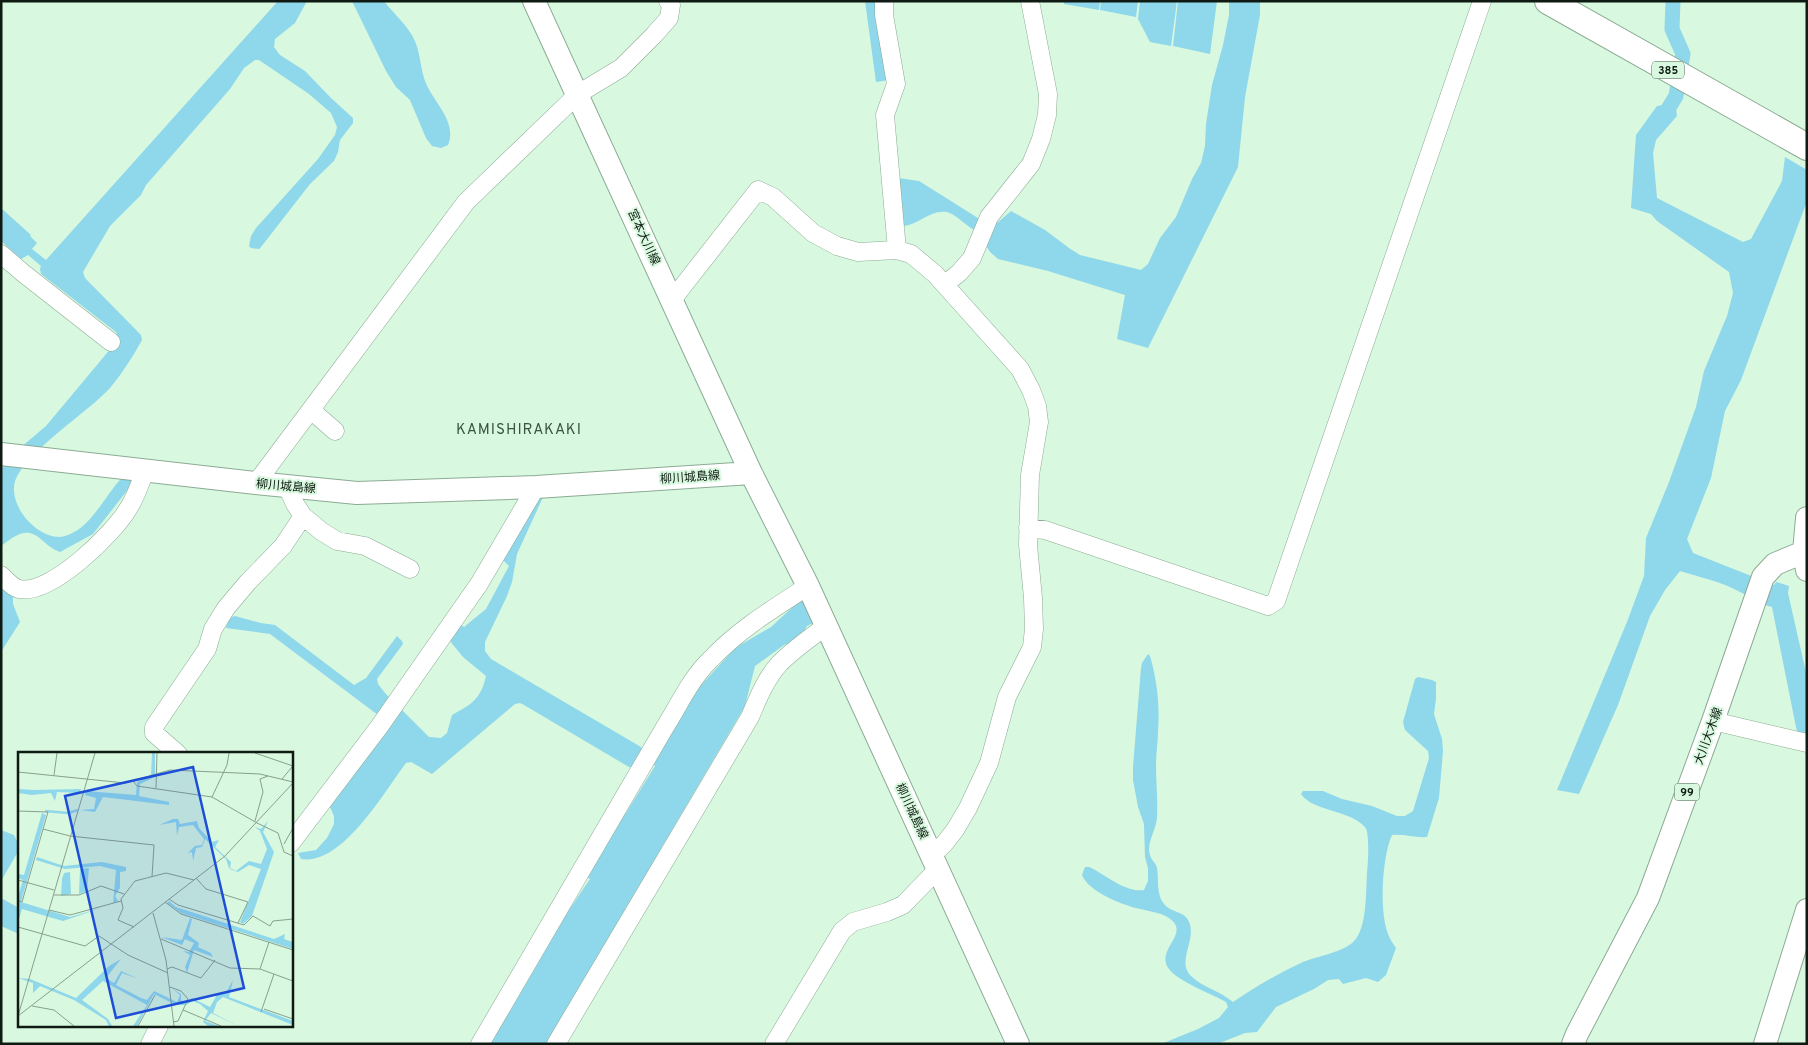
<svg xmlns="http://www.w3.org/2000/svg" width="1808" height="1045" font-family="Overpass,'Noto Sans JP',sans-serif">
<style>
.water{fill:#8fd7eb}
.lines{fill:none;stroke-linecap:round;stroke-linejoin:round}
.canal{stroke:#8fd7eb;stroke-width:15}
.minor-casing{stroke:#8cab94;stroke-width:19}
.major-casing{stroke:#8cab94;stroke-width:24}
.highway-casing{stroke:#8cab94;stroke-width:28}
.minor{stroke:#fff;stroke-width:18}
.major{stroke:#fff;stroke-width:22}
.highway{stroke:#fff;stroke-width:26}
.labels{text-anchor:middle;stroke-width:4;stroke-linejoin:round;paint-order:stroke}
.shield{fill:#d8f8df;stroke:#4b5d50;stroke-width:1}
.shield-label{font-size:11px;font-weight:bold;fill:#0f1b12}
.street-label{font-size:12px;fill:#0f1b12;stroke:#d8f8df}
.quarter-label{font-size:15px;letter-spacing:1px;fill:#395541;stroke:#d8f8df}
.inset-river{fill:none;stroke:#8fd7eb;stroke-width:2.5}
.inset-road{fill:none;stroke:#88a08d;stroke-width:1}
.view{fill:#1d4ed8;fill-opacity:0.15;stroke:#1d4ed8;stroke-width:2.5}
.inset-edge{fill:none;stroke:#0f1b12;stroke-width:2.5}
</style>
<rect width="100%" height="100%" fill="#d8f8df"/>
<path class="water" d="M278 1H307L295 23 275 39 274 47 280 55 305 71 331 98 353 118V123L340 140 338 152 334 161 310 184 261 247 259 249 251 248 249 246 251 236 256 228 318 159 335 135 337 127 331 113 309 94 259 60H255L244 68 230 89 146 185 141 195 110 226 83 272 85 278 141 335 142 340C134 355 121 375 110 388 87 413 25 452 15 481 8 505 35 537 60 537 63 537 71 534 74 532 91 524 106 496 119 481L125 476 132 477V481L126 492 93 534 60 552C52 549 49 546 43 541 27 525 16 535 1 546V470L7 459 46 426 117 341 118 337 116 332 41 274 40 269 41 266 28 255 21 259 1 241V208L31 235 30 236 37 243 32 249 46 260Z
M352 1H384C393 13 406 24 413 37 420 50 420 65 424 78 431 101 458 120 448 145L441 148 432 146 426 138 410 100 396 87 386 71Z
M865 1H876L889 80 876 82Z
M1064 1H1100L1099 10 1064 4Z
M1101 1H1138L1136 17 1100 10Z
M1140 1H1177L1171 46 1150 42 1138 19Z
M1178 1H1217L1210 54 1173 46Z
M1229 1H1260V15L1245 97 1238 167 1148 348 1117 339 1125 295 1048 271 998 259 990 252 977 231C966 227 958 215 947 212 931 209 918 225 903 226L898 178 919 181 989 225 992 221 997 223 1011 211 1045 230 1069 248 1080 255 1141 270 1148 264 1160 238 1176 217 1192 179 1201 163 1205 146 1206 124 1212 85 1223 45 1229 15Z
M1673 90 1683 96 1676 109 1677 116 1656 140 1653 153 1657 198 1743 242 1751 239 1782 181 1785 157 1807 170V201L1741 380 1725 411 1711 478 1687 539 1693 553 1774 585 1776 582 1789 586 1788 593 1807 677V734L1797 732 1772 607C1760 604 1751 597 1740 592 1722 582 1700 577 1680 571L1665 590 1650 616 1618 705 1579 794 1557 790 1627 622 1644 576 1646 538 1669 482 1696 407 1704 371 1727 316 1733 293 1729 272 1657 221 1651 214 1631 208 1636 135 1657 106 1664 105Z
M540 494 544 495 517 554 512 582 507 596 485 642V651L491 659 641 747 642 750 631 767H629L524 705 520 703 515 704 432 774 411 762 406 763C384 792 342 866 301 859L298 853 316 850 327 838 334 824V816L330 807 390 724 270 634 226 628C228 622 229 617 235 616L261 623 275 625 354 685 366 678 397 636 402 641 403 644 377 679 378 684 385 693 429 737 441 738 447 733 452 715C472 704 481 699 486 676L463 657 450 641 460 624 464 627 486 609 509 566 502 559 508 553 507 548Z
M1 579 13 590V604L20 622 1 652Z
M802 600 813 623 807 626 799 640 784 645 755 666 745 706 546 1044H487L568 906 571 907 590 879 585 876 623 812 626 813 655 766 653 764 693 694 735 648 771 627 797 603Z
M1148 654 1150 656C1157 680 1160 706 1158 731 1158 742 1156 753 1156 765 1156 783 1158 800 1157 818 1156 830 1146 844 1150 855 1151 860 1156 863 1157 868 1159 880 1156 895 1165 905 1172 913 1185 911 1189 922 1197 940 1176 961 1191 976 1202 987 1220 991 1233 1002 1255 987 1279 973 1303 962 1318 956 1345 952 1355 940 1367 927 1366 889 1367 873 1368 864 1370 833 1365 827 1350 810 1312 811 1301 794L1303 791H1323L1342 799 1372 806 1397 816H1405L1413 811 1429 758 1428 751 1405 730 1403 722 1415 679 1418 677 1432 680 1436 682V699L1434 714 1442 739 1443 751 1439 798 1427 837C1415 838 1405 834 1392 835 1382 857 1379 911 1388 934 1390 939 1393 944 1396 948L1386 975 1378 982 1366 978 1343 984 1339 979 1328 980 1314 989 1276 1007 1257 1032 1245 1033 1217 1044H1161L1198 1029 1219 1018 1228 1007 1226 1002C1212 994 1177 981 1169 969 1154 949 1192 934 1169 918 1160 912 1147 911 1136 908 1120 904 1088 891 1082 875L1085 867H1089C1105 874 1125 893 1144 890L1148 881V868L1145 857 1144 824 1138 807 1133 780V767L1141 668 1142 663Z
M1 830 14 835 19 845V850L1 881Z
M1 898 19 908V934L1 926Z"/>
<g class="lines">
<path class="canal" d="M1668 109 1676 96 1683 54 1672 29 1673 1"/>
<g class="minor-casing">
<path id="minor" d="M884 1V15L896 84 885 115 897 250
M1 254 23 273 111 342
M945 284 959 273 972 258 989 217 1031 164 1041 139 1047 115 1048 94 1030 1
M672 300 758 190 773 197 813 233 837 246 858 252 897 250 911 254 935 274 1020 369 1031 390 1037 406 1039 422 1030 475 1028 545 1033 598 1034 629 1032 647 1007 697 989 763 968 808 955 830 944 844 932 855
M311 410 335 431
M256 483 466 202 578 94 621 68 654 35 669 18 671 5 668 1
M303 516 321 531 337 541 365 546 410 569
M1028 528 1045 530 1268 606 1276 601 1482 1
M1 575C6 580 12 587 19 589 50 596 113 534 128 509 136 497 140 484 145 470
M1713 721 1807 743
M178 754 154 733V727L207 649 213 629 226 608 248 582 283 546 303 516 295 504 287 486
M291 843 379 727 479 584 536 487
M150 1044 159 1026
M480 1044 665 727C679 705 691 678 710 660 738 630 774 608 808 586
M556 1044 750 717C758 698 766 678 780 663 794 649 810 638 826 626
M774 1044 842 931 853 922 887 912 903 905 938 869"/>
</g>
<g class="major-casing">
<path id="major" d="M534 1 751 473 808 586 1018 1044
M1 454 256 483 357 493 536 487 751 473
M1807 518 1804 552 1807 570
M1573 1044 1577 1034 1648 898 1713 721 1763 577 1775 564 1804 552
M1765 1044 1807 910"/>
</g>
<g class="highway-casing">
<path id="highway" d="M1548 1 1807 147"/>
</g>
<use href="#minor" class="minor"/>
<use href="#major" class="major"/>
<use href="#highway" class="highway"/>
</g>
<g class="labels">
<g class="shield">
<rect x="1652" y="61.5" width="32" height="17" rx="4"/>
<rect x="1674.5" y="783.5" width="25" height="17" rx="4"/>
</g>
<g class="shield-label">
<text x="1668" y="74">385</text>
<text x="1687" y="796">99</text>
</g>
<g class="street-label">
<text transform="translate(644 237) rotate(65)" y="4">宮本大川線</text>
<text transform="translate(690 477) rotate(-4)" y="4">柳川城島線</text>
<text transform="translate(286 486) rotate(5)" y="4">柳川城島線</text>
<text transform="translate(1708 736) rotate(-70)" y="4">大川大木線</text>
<text transform="translate(912 811) rotate(65)" y="4">柳川城島線</text>
</g>
<g class="quarter-label">
<text x="519" y="434">KAMISHIRAKAKI</text>
</g>
</g>
<g transform="translate(18 752)">
<rect width="275" height="275" fill="#d8f8df"/>
<path d="M134 1H137V25L122 32 121 44 151 50V53L85 45 77 60 62 58 76 57 78 46 67 43 68 39 118 43 119 30 133 24ZM0 37 16 38 63 37 62 41 39 40 37 49 33 41 14 43 0 41ZM24 61 28 63 3 150 52 165 83 156 45 169 4 157 0 170V145L5 128 0 126V122L6 123ZM155 67H160L162 72 179 69 181 76 194 90 201 88 197 95 213 110 212 116 218 119 231 109 243 112 249 97 242 79 237 75 243 77 250 69 245 80 256 100 234 164 225 172 222 170 243 117 231 113 220 120 214 118 211 116 208 107 187 87 184 95 178 96 175 109 174 100 146 107 170 101 177 94 184 93 186 87 175 73 161 75 159 84 158 70 141 73ZM19 105 46 114 84 110 108 115V119L102 120V136L97 144 100 149 95 151 98 118 82 114 47 117 18 108ZM71 116 69 139 61 142 62 117ZM52 120 53 142 43 144 44 127 46 121ZM151 149 158 155 256 187 267 182 266 187 275 190V197L163 161 149 151ZM172 166 174 167 170 183 181 191 180 195 193 201 195 205 176 198 169 221 167 215 172 203 165 199 171 200 176 191 167 187 164 193 143 185 164 188ZM103 207 88 226 96 231 103 219 121 227 104 221 98 233 123 246 129 248 136 239 159 250 162 243 153 236 163 242V248L167 252 174 246 192 255 200 241H208L215 228 211 245 275 269V273L205 245 199 250 195 261 220 274 193 261 187 269 201 274H190L185 270 190 259 182 252 175 249 168 253H158L136 242 119 274H115L129 253 85 229 64 248 90 267 94 274H91L88 268 56 248 22 234 15 241V231L0 226 12 227 58 246 91 214Z" fill="#8fd7eb"/>
<path class="inset-river" d="M27 59 50 61 60 58"/>
<path class="inset-road" d="M237 1 275 14M0 20 107 31 152 18 242 22 275 30M36 23 39 1M264 27 274 15M115 29 119 34 194 45 239 71M138 36 139 1M194 45 209 13 211 1M0 59 30 60 4 150 0 149M237 69 245 40 242 27 250 24M239 71 260 81 266 100 275 104M25 77 52 84 136 93 134 125M266 92 275 76M178 126 188 137 230 150 220 171M0 128 36 138M36 143H61L83 134 106 142M151 147 160 153 226 173 235 164 252 174 255 169 275 167M147 150 163 162 275 198M31 158 52 163 103 149M135 161 148 208 156 274M0 175 67 194 81 184 110 203 150 221M116 175 100 168 105 156 103 147 117 129 148 121 176 128M143 187 212 216 242 217 275 229M149 217 154 215 183 226 197 208M242 217 251 190M152 235 163 239 170 247 160 269 155 270M14 254 36 258 56 274M246 257 275 267M165 258 203 274M243 260 256 222M0 264 207 104 275 31M0 264 77 1M120 274 137 243"/>
<path class="view" d="M175 15 226 236 98 266 47 44Z"/>
<rect width="275" height="275" class="inset-edge"/>
</g>
<rect width="1808" height="1045" fill="none" stroke="#0f1b12" stroke-width="5"/>
</svg>
